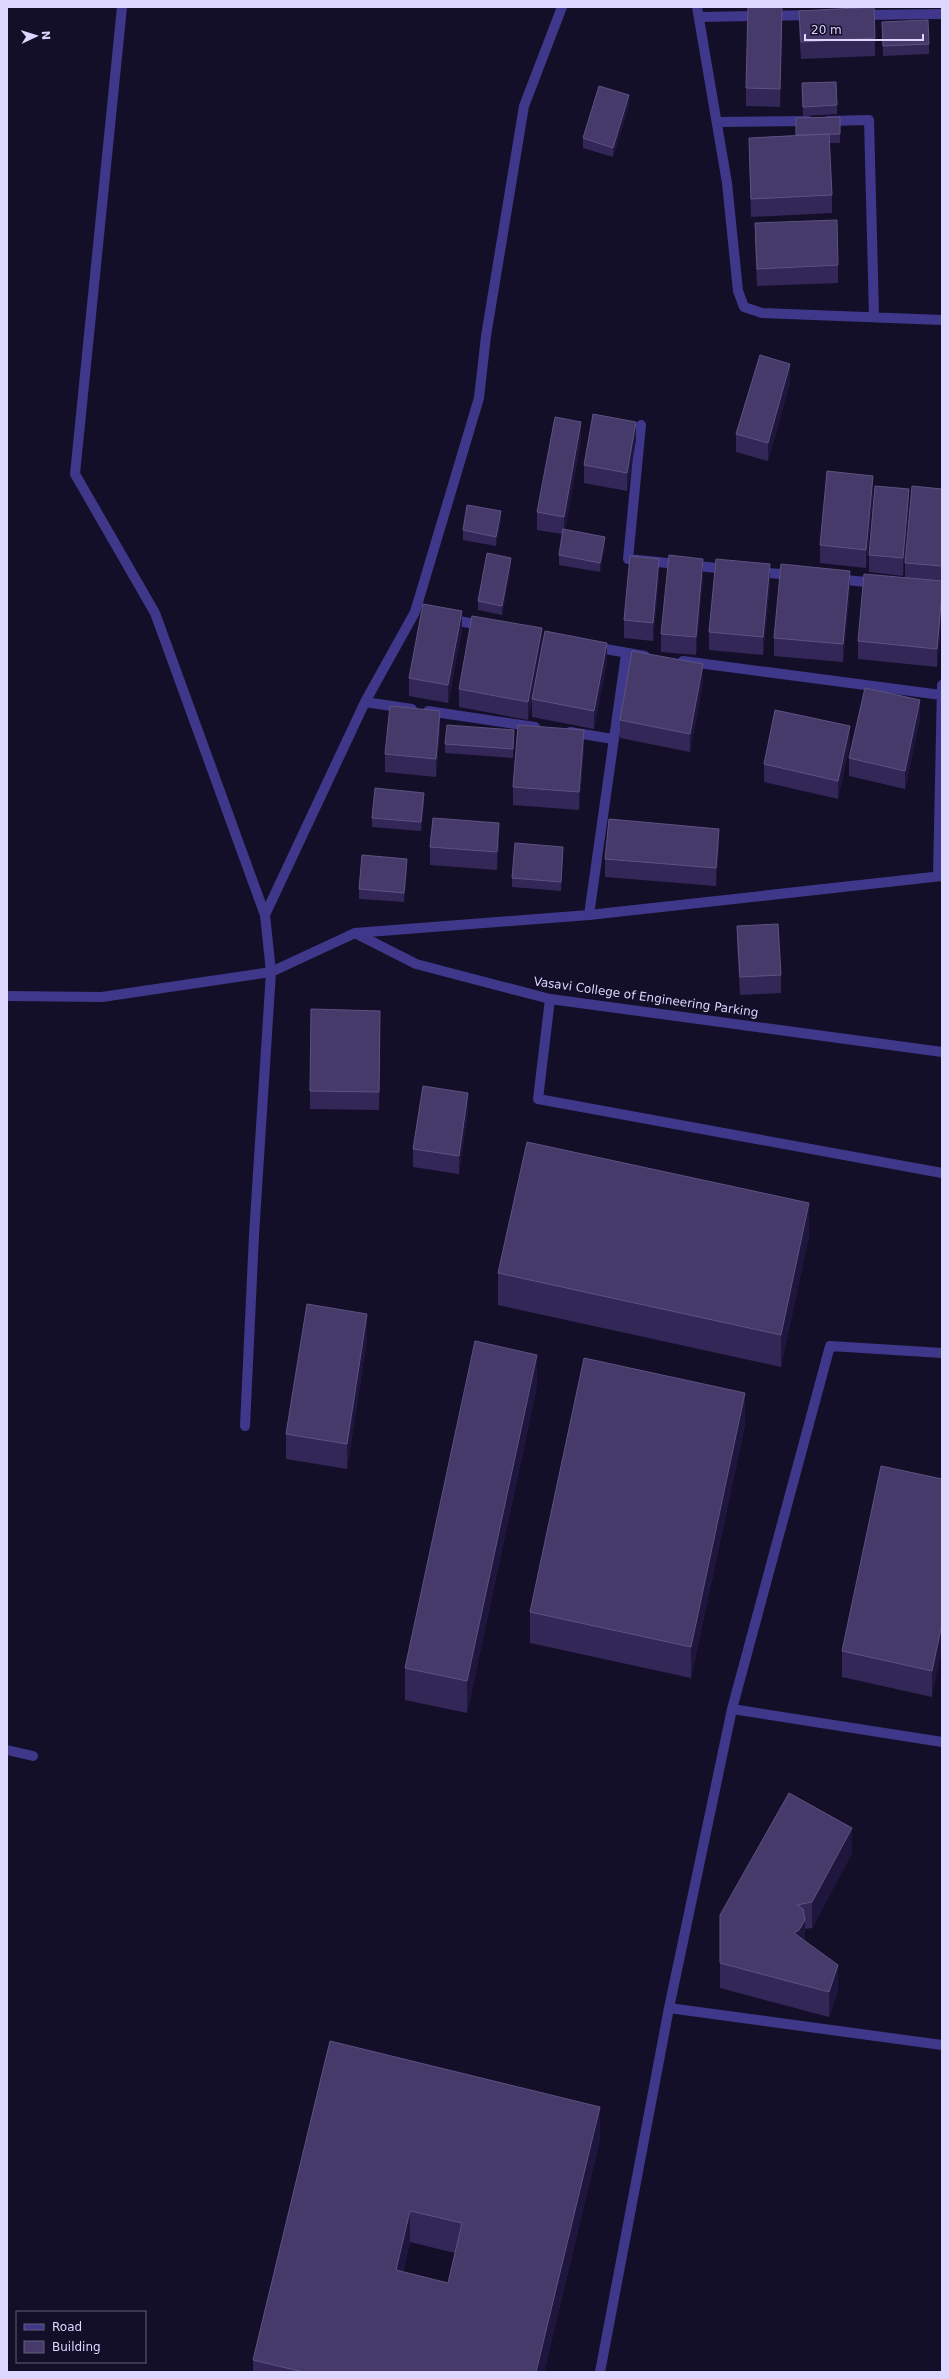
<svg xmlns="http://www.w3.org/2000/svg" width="949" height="2379" font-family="'DejaVu Sans',sans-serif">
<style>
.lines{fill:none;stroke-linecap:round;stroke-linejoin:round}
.service{stroke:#3f388a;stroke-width:10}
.minor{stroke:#3f388a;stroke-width:10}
.wall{fill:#332758;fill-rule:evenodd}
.shaded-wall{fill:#1f163d}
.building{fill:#453a6a;stroke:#5d5281;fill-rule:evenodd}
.labels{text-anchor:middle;stroke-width:3;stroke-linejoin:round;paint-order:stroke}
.street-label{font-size:12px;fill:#ddd6ff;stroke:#140f29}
</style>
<rect width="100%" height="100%" fill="#140f29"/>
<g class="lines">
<path class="service" d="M479 398 486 336 524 106 562 7
M355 933 416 964 550 999 942 1052
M550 999 538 1099 942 1173
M732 1709 942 1742
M7 1750 33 1756
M669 2008 942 2045
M600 2372 669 2008 732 1709 830 1346 942 1353"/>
<path class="minor" d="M122 7 75 474 155 613 265 915 271 972 254 1235 245 1426
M697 7 727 183 738 291 744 307 762 313 942 320
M860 15 942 14
M701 17 812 15
M828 121 869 120 874 316
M718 122 808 121
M641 425 628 559 727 569
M757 572 793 575
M836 579 876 583
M449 619 484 626
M594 647 645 656
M683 661 941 695
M365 702 412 709
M428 711 535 727
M570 732 613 739
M938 876 942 685
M265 915 365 702 415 612 479 398
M589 915 626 654
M7 996 102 997 271 972 355 933 589 915 942 876"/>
</g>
<path class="wall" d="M799 11 875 38V56L801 59 799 29Z
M782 22 780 107 746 106V88Z
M882 22 929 44V54L883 56Z
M802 83 837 105V114L803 116Z
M629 105 613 157 583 148V138Z
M840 117V143H829L832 195V213L751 217 749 156V138L796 135V118Z
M755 223 838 265V283L757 286 755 241Z
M790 382 768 461 736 452V434Z
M581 440 565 529 605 546 600 572 559 565V555L562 534 537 530V512Z
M636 440 627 491 584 483V465Z
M942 489V611L937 667 858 659V641L905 578V563Z
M873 494 866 568 820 563V545Z
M909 507 903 576 869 572V555Z
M501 520 496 546 463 540V530Z
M511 567 502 615 478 610V601Z
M703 576 696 655 661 652V634Z
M659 577 653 641 624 638V620Z
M770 582 763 655 709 650V632Z
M850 589 843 662 774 656V638Z
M462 629 448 703 409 696V678Z
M542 646 534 690 607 661 594 729 532 717V700L528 720 459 707V689Z
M703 682 690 752 620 738V720Z
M920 718 905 789 849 776V758Z
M440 729 436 777 385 772V754Z
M514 739 513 758 445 753V744Z
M850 744 838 799 764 782V764Z
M584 748 579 810 513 805V787Z
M424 802 421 831 372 827V818Z
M499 841 497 870 430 865V847Z
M719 847 716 886 605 877V859Z
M563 856 561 891 512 887V878Z
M407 868 404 902 359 899V889Z
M737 926 781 975V993L740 995 737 944Z
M380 1029 379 1110 310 1109V1091Z
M468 1111 459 1174 413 1167V1149Z
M809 1235 781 1367 498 1305V1273Z
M367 1339 347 1469 286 1459V1434Z
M537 1386 467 1713 405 1700V1668Z
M745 1425 691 1678 530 1643V1612Z
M942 1479 932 1697 842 1677V1651Z
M852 1853 812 1928 805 1929V1941L838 1990 829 2017 720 1988V1963Z
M330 2041 600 2139 544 2372H253V2360ZM410 2242 455 2253 448 2283 403 2272Z"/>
<path class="shaded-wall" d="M629 95V105L613 157V148Z
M790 364V382L768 461V443Z
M581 422V440L564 535V517Z
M636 422V440L627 491V473Z
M873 476V494L866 568V550Z
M909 489V507L903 576V558Z
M501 511V520L496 546V537Z
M605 537V546L600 572V563Z
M511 558V567L502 615V606Z
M659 559V577L653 641V623Z
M703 559V576L696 655V637Z
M770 564V582L763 655V637Z
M850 571V589L843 662V644Z
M942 593V611L937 667V649Z
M462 611V629L448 703V685Z
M542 628V646L528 720V702Z
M607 643V661L594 729V711Z
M703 664V682L690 752V734Z
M920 700V718L905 789V771Z
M440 711V729L436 777V759Z
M850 726V744L838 799V781Z
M514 730V739L513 758V749Z
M584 730V748L579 810V792Z
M424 793V802L421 831V822Z
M499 823V841L497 870V852Z
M719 829V847L716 886V868Z
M563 847V856L561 891V882Z
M407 859V868L404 902V893Z
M380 1011V1029L379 1110V1092Z
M468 1093V1111L459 1174V1156Z
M809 1203V1235L781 1367V1335Z
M367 1314V1339L347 1469V1444Z
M537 1355V1386L467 1713V1681Z
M745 1393V1425L691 1678V1647Z
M942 1624V1650L932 1697V1671Z
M852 1828V1853L812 1928V1902Z
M805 1920V1946L794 1933Z
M838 1965V1990L829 2017V1992Z
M600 2107V2139L544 2372H536Z
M410 2211V2242L396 2302V2270Z"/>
<path class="building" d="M748 7H782L780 89 746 88Z
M874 7 875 38 801 42 799 11Z
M928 20 929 44 883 46 882 22Z
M836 82 837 105 803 107 802 83Z
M599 86 629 95 613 148 583 138Z
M840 117V134L796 135V118Z
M829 134 832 195 751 199 749 138Z
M837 220 838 265 757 269 755 223Z
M760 355 790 364 768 443 736 434Z
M593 414 636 422 627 473 584 465Z
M555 417 581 422 564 517 537 512Z
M827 471 873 476 866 550 820 545Z
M875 486 909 489 903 558 869 555Z
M912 486 942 489V566L905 563Z
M467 505 501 511 496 537 463 530Z
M563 529 605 537 600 563 559 555Z
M487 553 511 558 502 606 478 601Z
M669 555 703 559 696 637 661 634Z
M630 556 659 559 653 623 624 620Z
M716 559 770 564 763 637 709 632Z
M781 564 850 571 843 644 774 638Z
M864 574 942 581V593L937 649 858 641Z
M423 604 462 611 448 685 409 678Z
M472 616 542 628 528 702 459 689Z
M545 631 607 643 594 711 532 699Z
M632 651 703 664 690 734 620 720Z
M865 688 920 700 905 771 849 758Z
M390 706 440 711 436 759 385 754Z
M775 710 850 726 838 781 764 764Z
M447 725 514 730 513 749 445 744Z
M518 725 584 730 579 792 513 787Z
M375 788 424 793 421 822 372 818Z
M433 818 499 823 497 852 430 847Z
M609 819 719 829 716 868 605 859Z
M515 843 563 847 561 882 512 878Z
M362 855 407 859 404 893 359 889Z
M778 924 781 975 740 977 737 926Z
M311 1009 380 1011 379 1092 310 1091Z
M423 1086 468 1093 459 1156 413 1149Z
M527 1142 809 1203 781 1335 498 1273Z
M307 1304 367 1314 347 1444 286 1434Z
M475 1341 537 1355 467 1681 405 1668Z
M584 1358 745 1393 691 1647 530 1612Z
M881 1466 942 1479V1624L932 1671 842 1651Z
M789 1793 852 1828 812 1902 797 1905 803 1909 805 1920 799 1930 794 1933 838 1965 829 1992 720 1963V1915Z
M330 2041 600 2107 536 2372H303L253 2360ZM410 2211 462 2223 448 2283 396 2270Z"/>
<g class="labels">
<g class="street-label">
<text transform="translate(646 997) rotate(8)" y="4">Vasavi College of Engineering Parking</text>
</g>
</g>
<rect width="949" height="2379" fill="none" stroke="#ddd6ff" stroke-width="16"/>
<rect x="16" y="2311" width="130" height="52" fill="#140f29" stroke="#645f7f"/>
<rect x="24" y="2324" width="20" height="6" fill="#3f388a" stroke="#645f7f"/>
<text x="52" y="2331" font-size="12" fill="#ddd6ff">Road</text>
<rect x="24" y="2341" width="20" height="12" fill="#453a6a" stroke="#645f7f"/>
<text x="52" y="2351" font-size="12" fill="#ddd6ff">Building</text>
<g transform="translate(36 36) rotate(86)" stroke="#140f29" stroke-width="3" paint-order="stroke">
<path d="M0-3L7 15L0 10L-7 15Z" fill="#ddd6ff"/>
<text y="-6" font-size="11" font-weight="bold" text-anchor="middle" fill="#ddd6ff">N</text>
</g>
<path d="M805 34v6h118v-6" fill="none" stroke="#ddd6ff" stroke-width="2"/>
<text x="811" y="34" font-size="12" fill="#ddd6ff" stroke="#140f29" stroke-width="3" paint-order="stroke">20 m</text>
</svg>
